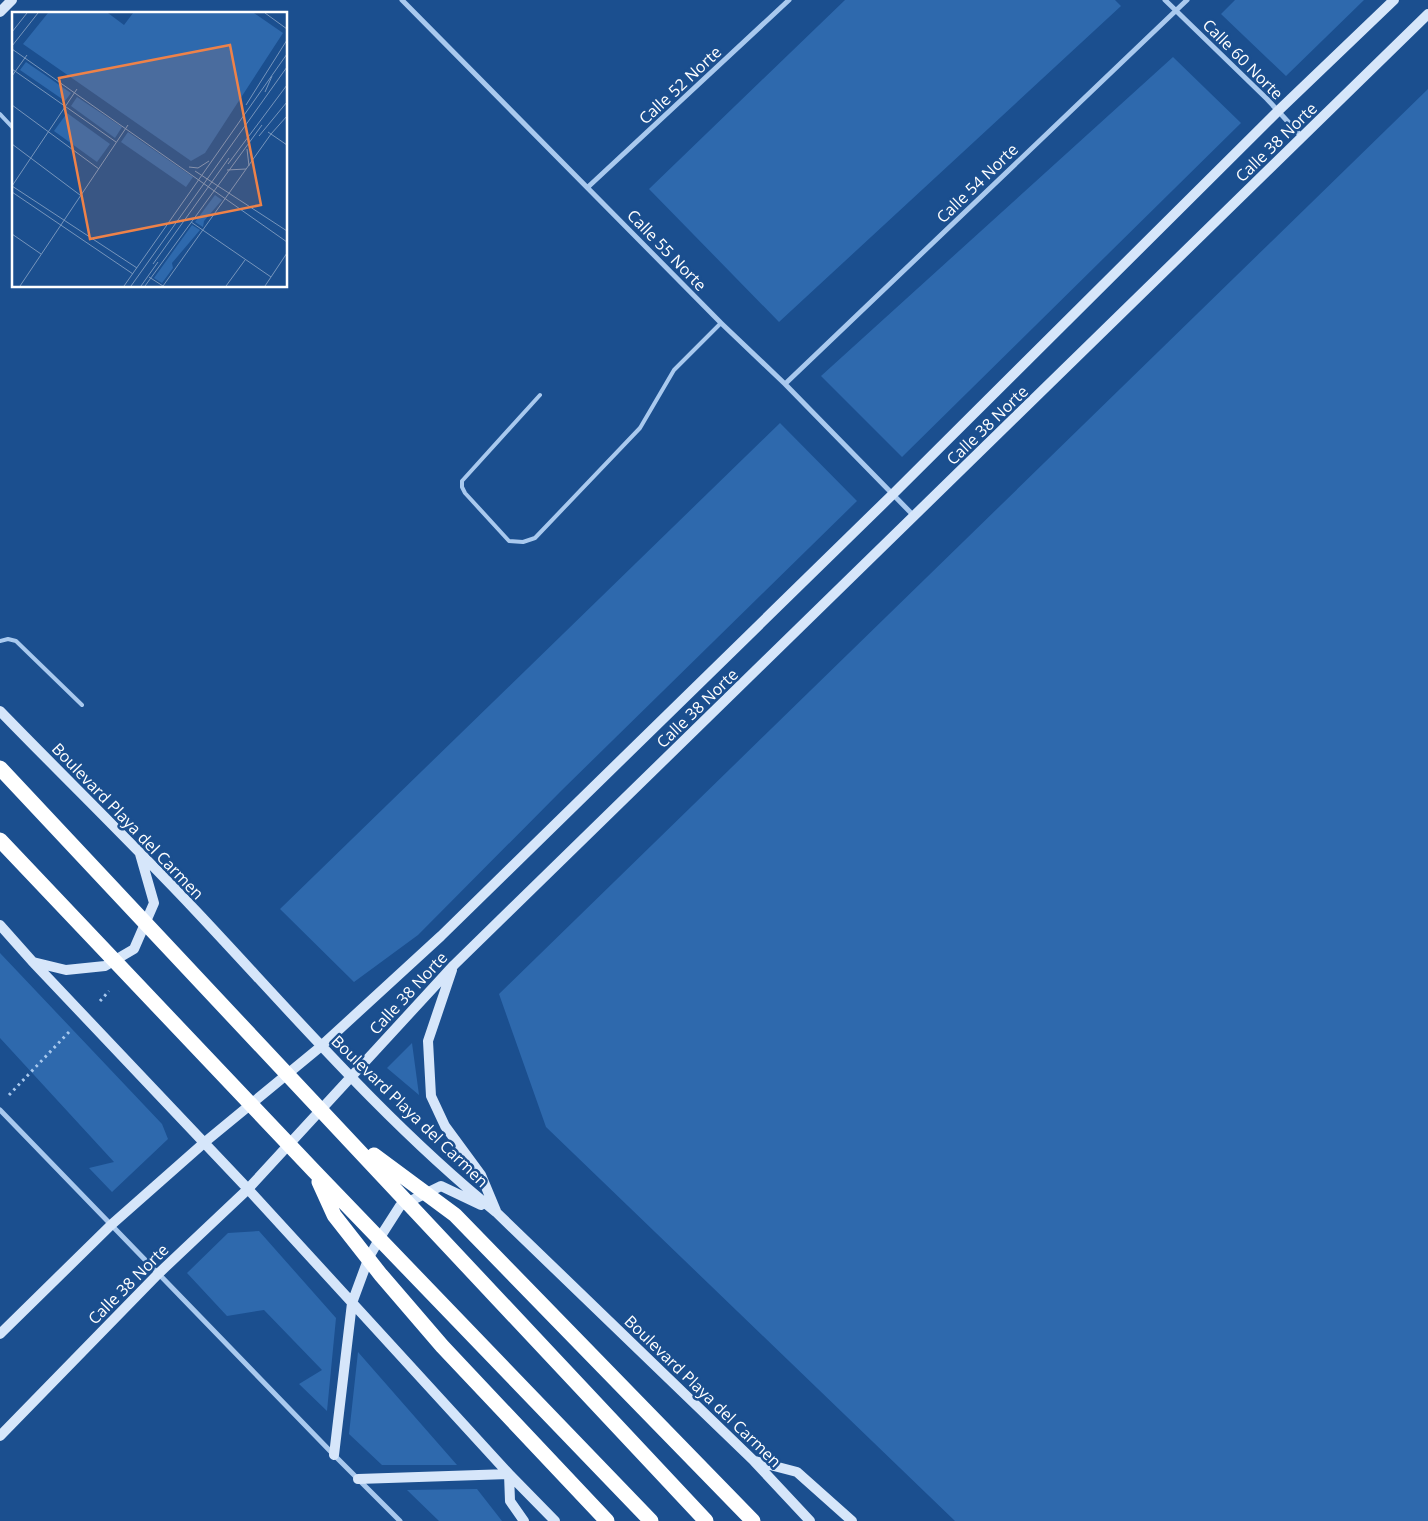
<svg xmlns="http://www.w3.org/2000/svg" width="1428" height="1521" font-family="'Open Sans',sans-serif">
<style>
.green{fill:#2e69ad}
.lines{fill:none;stroke-linecap:round;stroke-linejoin:round}
.path{stroke:#a9c9ee;stroke-width:3;stroke-dasharray:2.5 4;stroke-linecap:butt}
.lane{stroke:#a9c9ee;stroke-width:4}
.street{stroke:#a9c9ee;stroke-width:5}
.secondary{stroke:#d6e6fa;stroke-width:10}
.highway{stroke:#fff;stroke-width:15}
.labels{text-anchor:middle;stroke-width:5;stroke-linejoin:round;paint-order:stroke}
.street-label{font-size:16px;fill:#fff;stroke:#1b4f8f}
.inset-road{fill:none;stroke:#7695bc;stroke-width:1}
.view{fill:#ee8249;fill-opacity:0.15;stroke:#ee8249;stroke-width:2.5}
.inset-edge{fill:none;stroke:#fff;stroke-width:2.5}
</style>
<rect width="100%" height="100%" fill="#1b4f8f"/>
<path class="green" d="M845 0H1115L1121 6 779 322 649 189Z
M1235 0H1364L1286 76 1221 14Z
M1173 57 1241 123 902 457 821 376Z
M1428 89V1521H955L546 1127 499 994Z
M780 423 857 501 562 790 418 935 354 982 280 909Z
M0 953 162 1124 168 1139 112 1192 89 1168 114 1162 0 1038Z
M412 1043 419 1095 387 1068Z
M259 1231 336 1318 327 1411 299 1384 322 1370 264 1310 227 1316 187 1273 228 1233Z
M358 1352 457 1465H382L349 1434Z
M477 1489 502 1521H439L407 1490Z"/>
<g class="lines">
<path class="path" d="M100 1001 109 991
M9 1095 69 1032"/>
<path class="lane" d="M0 114 14 129
M540 395 462 481V487L465 493 509 541 523 542 535 538 640 428 674 370 721 323
M0 641 8 639 16 641 82 705"/>
<path class="street" d="M402 0 721 323 785 384 914 516
M1165 0 1267 99 1302 137
M588 187 789 0
M785 384 1187 0
M0 1110 334 1455 400 1521"/>
<path class="secondary" d="M0 12 12 0
M0 711C65 778 132 843 196 911 292 1013 387 1124 496 1212L754 1461 810 1521
M0 925 32 961 248 1189 509 1474 555 1521
M33 962 66 970 105 966 134 949 154 903 140 854
M452 970 428 1041 431 1096 445 1126 481 1175 496 1211
M0 1334 111 1225 205 1142 319 1048 441 936 893 494 1278 111 1394 0
M0 1436 158 1274 248 1189 454 965 1428 14
M334 1455 352 1303 369 1257 384 1231 400 1206 441 1186 481 1205
M755 1461 797 1472 852 1521
M358 1479 509 1474 510 1501 524 1521"/>
<path class="highway" d="M0 768 706 1521
M0 840 314 1171 651 1521
M374 1155 455 1215 753 1521
M319 1182 334 1215 381 1275 442 1346 607 1521"/>
</g>
<g class="labels">
<g class="street-label">
<text transform="translate(1243 59) rotate(45)" y="6">Calle 60 Norte</text>
<text transform="translate(680 85) rotate(-43)" y="6">Calle 52 Norte</text>
<text transform="translate(1276 142) rotate(-44)" y="6">Calle 38 Norte</text>
<text transform="translate(977 183) rotate(-44)" y="6">Calle 54 Norte</text>
<text transform="translate(667 250) rotate(46)" y="6">Calle 55 Norte</text>
<text transform="translate(987 425) rotate(-44)" y="6">Calle 38 Norte</text>
<text transform="translate(697 708) rotate(-44)" y="6">Calle 38 Norte</text>
<text transform="translate(128 821) rotate(46)" y="6">Boulevard Playa del Carmen</text>
<text transform="translate(408 993) rotate(-47)" y="6">Calle 38 Norte</text>
<text transform="translate(410 1111) rotate(44)" y="6">Boulevard Playa del Carmen</text>
<text transform="translate(128 1284) rotate(-45)" y="6">Calle 38 Norte</text>
<text transform="translate(703 1391) rotate(44)" y="6">Boulevard Playa del Carmen</text>
</g>
</g>
<g transform="translate(12 12)">
<rect width="275" height="275" fill="#1b4f8f"/>
<path d="M36 1H96L112 13 121 1H242L271 21 193 141 179 149 11 32ZM14 50 59 81 53 89 8 58ZM65 85 110 115 103 126 59 94ZM55 101 98 132 85 150 42 119ZM116 120 181 165 174 175 109 130ZM203 183 210 188 192 209 191 215 183 210ZM180 213 188 218 160 251 161 256 150 271 142 266Z" fill="#2e69ad"/>
<path class="inset-road" d="M253 1 275 17M0 20 15 1M0 34 26 1M0 37 275 230M0 57 104 130M0 64 15 43M253 80 260 64M0 93 87 157M234 93 275 28M256 120 275 133M247 124 275 90M0 132 68 183M235 137 237 154M216 152 275 73M177 155 186 156 197 149M215 158 234 157M183 159 275 219M0 174 125 256M0 174 65 77M0 180 121 262M179 210 259 265M0 222 29 242M141 252 217 146M137 265 151 274M8 274 116 113M112 274 275 42M119 274 275 55M129 274 146 250M133 274 250 113M151 274 259 122 275 104M214 274 233 248M253 274 275 241"/>
<path class="view" d="M218 33 249 193 78 227 47 66Z"/>
<rect width="275" height="275" class="inset-edge"/>
</g>
</svg>
